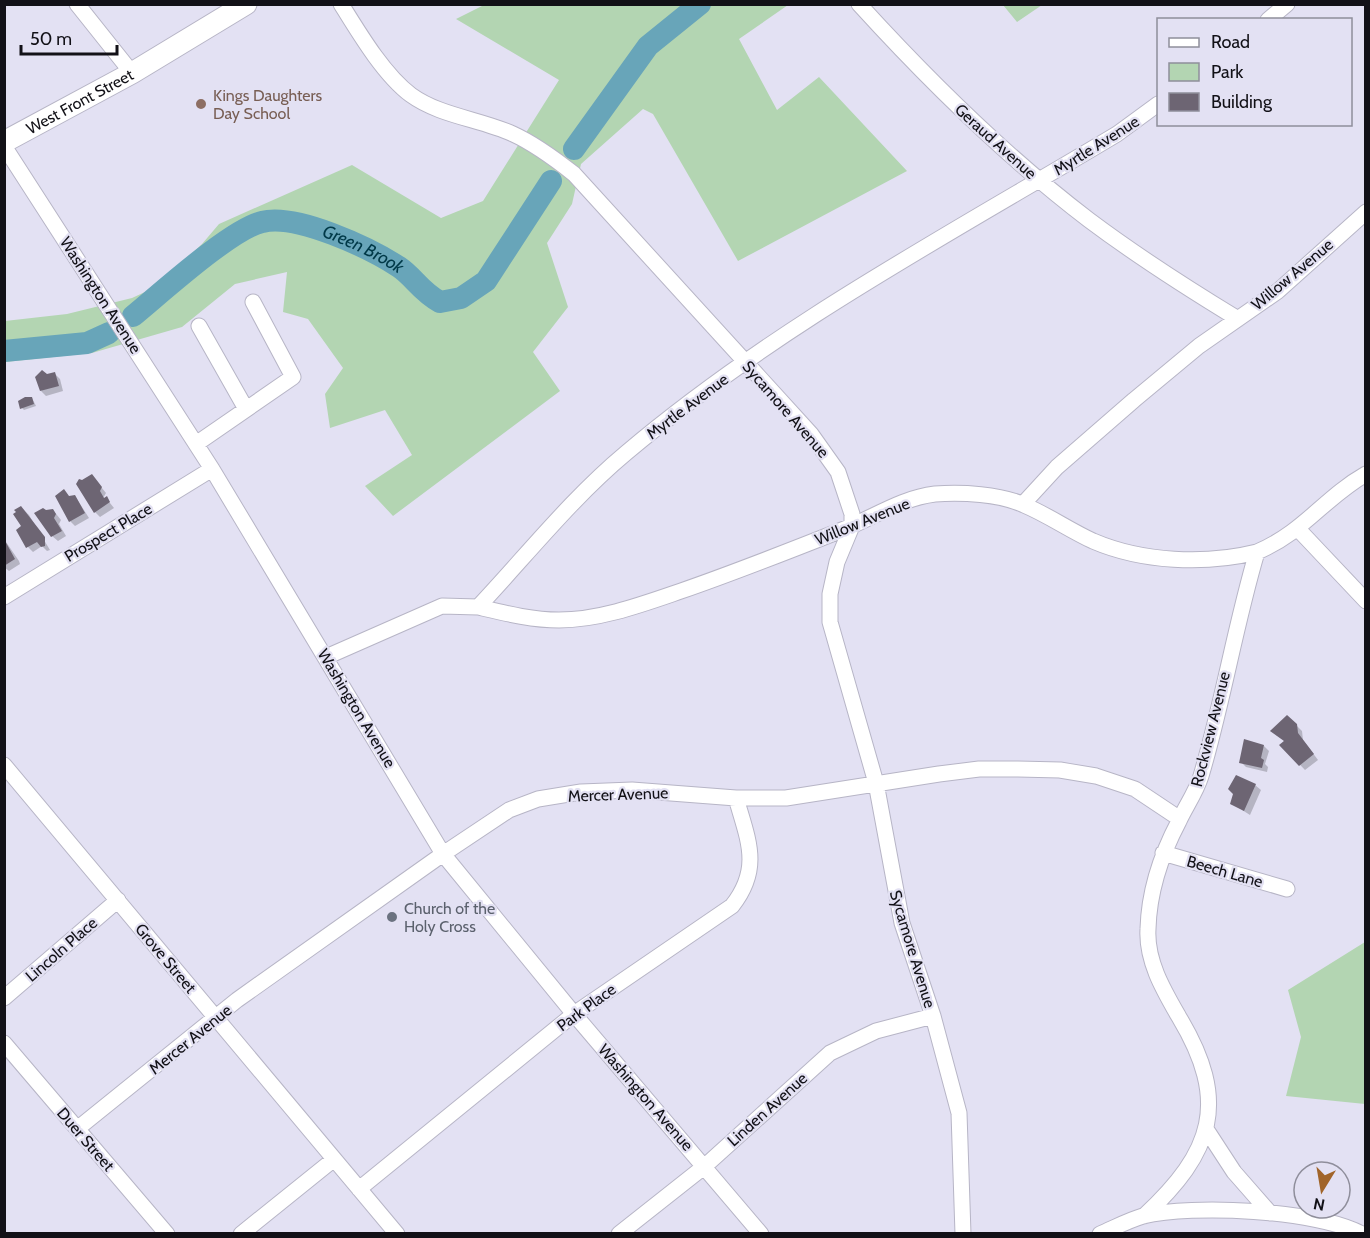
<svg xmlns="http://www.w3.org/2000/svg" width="1370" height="1238" font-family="Cabin,sans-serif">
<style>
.green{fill:#b3d5b2}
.shadow{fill:#0003}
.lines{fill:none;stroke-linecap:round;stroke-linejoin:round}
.river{stroke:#68a5b9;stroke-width:22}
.building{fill:#6d6573}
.street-casing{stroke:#b7b5c6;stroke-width:17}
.secondary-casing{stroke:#b7b5c6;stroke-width:23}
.street{stroke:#fff;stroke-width:15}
.secondary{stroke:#fff;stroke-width:21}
.education-dot{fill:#8d6e63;stroke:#e3e1f3;stroke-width:2}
.worship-dot{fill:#6b7280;stroke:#e3e1f3;stroke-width:2}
.labels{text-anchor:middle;stroke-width:4.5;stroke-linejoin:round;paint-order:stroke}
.education-label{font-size:16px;fill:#785e54;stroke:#e3e1f3;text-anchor:start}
.street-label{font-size:16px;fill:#121117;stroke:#e3e1f3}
.worship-label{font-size:16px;fill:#5b616d;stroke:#e3e1f3;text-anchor:start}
.water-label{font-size:18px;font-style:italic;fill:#003948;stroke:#e3e1f3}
</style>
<rect width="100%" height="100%" fill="#e3e1f3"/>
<path class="green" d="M484 5H788L739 39 777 110 819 77 907 171 738 261 653 114 643 109 581 164 572 204 547 243 568 307 533 352 560 391 393 516 365 486 412 455 385 410 330 428 325 394 343 368 308 319 283 312 287 272 235 284 182 327 92 353 5 362V321L67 314 132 298 158 286 202 244 219 224 352 165 441 218 483 201 559 80 456 19Z
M1003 5H1042L1017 22Z
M1365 942V1104L1286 1096 1301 1037 1288 990Z"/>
<path class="shadow" d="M54 373 60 379 63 391 46 396 41 391Z
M32 398 36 406 24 410 22 408Z
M97 482 106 493 102 500 106 498 114 508 100 517 95 512Z
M75 496 89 518 75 526 70 521V497Z
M23 509 29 515 50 550 47 551 42 546 33 552 28 547 23 527Z
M53 510 61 520 59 524 66 536 58 541 52 536Z
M4 539 19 561 20 564 9 571 4 567Z
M1296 725 1302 731 1303 740 1318 760 1305 770 1281 745Z
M1264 746 1269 751 1265 764 1268 767 1267 772 1246 767 1241 762Z
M1255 785 1261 790 1250 815 1231 803Z"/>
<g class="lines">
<g class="river">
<path d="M574 149 648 46 700 4"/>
<path id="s1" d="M133 316C160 294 231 229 262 222 296 213 370 248 399 267 414 277 420 291 440 302L461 298 486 281 551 181"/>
<path d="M4 351 87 343 109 333"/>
</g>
</g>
<path class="building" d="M42 370 47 374 55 372 59 386 40 391 35 377Z
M25 397H32L34 404 20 409 18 401Z
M92 474 102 487 100 491 104 498 107 496 110 502 94 513 76 484 79 479 82 480Z
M64 489 69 496 75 495 85 513 69 522 55 496Z
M21 506 45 537V546L41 547 37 542 26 548 16 530 21 526 13 514 16 512 14 510Z
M43 508 46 510 53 509 56 514 54 518 62 531 51 537 34 513Z
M4 539 15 559 4 566Z
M1287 715 1297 724 1298 733 1314 754 1299 766 1279 745 1284 741 1270 731Z
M1244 739 1264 745 1261 758 1264 760 1262 768 1239 763Z
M1236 775 1256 784 1244 811 1230 804 1233 794 1228 789Z"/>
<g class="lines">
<g class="street-casing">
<path id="street" d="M77 4 132 73
M341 4C359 33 384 75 411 95 440 116 480 119 513 134 535 144 555 159 574 174L811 434 838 472 852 514V526L837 562 830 594V622L876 783 902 923 933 1016 959 1113 963 1234
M859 4C930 82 1005 156 1089 220 1137 256 1187 288 1238 319
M1268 20 1287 4
M4 146 212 469 443 854 574 1014 761 1234
M199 326 246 409
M196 444 293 377 253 302
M1023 504 1057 467 1134 400 1199 346 1278 291 1366 212
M1298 529 1366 601
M4 597 212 469
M478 607C504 613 532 620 559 620 600 620 643 604 681 591 736 572 789 551 842 530 873 518 901 498 935 494 962 492 1000 494 1024 505 1048 515 1069 530 1093 541 1142 562 1205 565 1257 552
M326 657 442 606 478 607C526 556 572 498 626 453 776 326 950 234 1117 134L1158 104
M4 765 397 1234
M1163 853 1287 889
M4 998 118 900
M4 1043 167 1234
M77 1129 237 1000 443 854 509 810 538 799 581 792 632 790 736 798H786L939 774 979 769H1018L1060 770 1096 776 1135 789 1180 819
M1206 1129 1234 1172 1270 1213
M359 1189 574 1014 732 906C762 868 748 840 736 798
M1144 1216C1213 1152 1230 1102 1179 1017 1164 991 1146 961 1148 929 1149 890 1161 855 1179 821 1186 806 1196 792 1201 776 1223 702 1235 626 1257 552 1304 532 1324 498 1366 474
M241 1234 333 1160
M619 1234 705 1166 830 1053 876 1031 933 1016
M1100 1234C1114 1228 1129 1220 1143 1216 1193 1204 1316 1210 1362 1234"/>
</g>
<g class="secondary-casing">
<g id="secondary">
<path id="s2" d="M4 142 132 73 246 4"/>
</g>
</g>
<use href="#street" class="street"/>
<use href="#secondary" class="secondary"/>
</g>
<circle class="education-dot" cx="201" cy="104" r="6"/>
<circle class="worship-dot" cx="392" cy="917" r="6"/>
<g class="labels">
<g class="education-label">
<text x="213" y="101">Kings Daughters<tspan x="213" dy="18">Day School</tspan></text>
</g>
<g class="street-label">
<text dy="6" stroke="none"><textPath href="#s2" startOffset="86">West Front Street</textPath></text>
<text transform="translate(996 141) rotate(42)" y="6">Geraud Avenue</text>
<text transform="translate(1096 145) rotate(-32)" y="6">Myrtle Avenue</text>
<text transform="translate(1292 274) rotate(-40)" y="6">Willow Avenue</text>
<text transform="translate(101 295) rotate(57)" y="6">Washington Avenue</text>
<text transform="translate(687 406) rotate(-37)" y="6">Myrtle Avenue</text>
<text transform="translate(786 409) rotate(49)" y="6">Sycamore Avenue</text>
<text transform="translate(862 521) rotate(-22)" y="6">Willow Avenue</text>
<text transform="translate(108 532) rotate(-31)" y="6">Prospect Place</text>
<text transform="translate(357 708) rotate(59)" y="6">Washington Avenue</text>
<text transform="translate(1210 729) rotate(-76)" y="6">Rockview Avenue</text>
<text transform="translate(618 794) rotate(-2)" y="6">Mercer Avenue</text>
<text transform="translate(1225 871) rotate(16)" y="6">Beech Lane</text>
<text transform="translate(61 949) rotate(-41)" y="6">Lincoln Place</text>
<text transform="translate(913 949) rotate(73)" y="6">Sycamore Avenue</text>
<text transform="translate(166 958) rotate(50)" y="6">Grove Street</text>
<text transform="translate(586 1007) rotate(-36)" y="6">Park Place</text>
<text transform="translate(190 1039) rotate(-39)" y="6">Mercer Avenue</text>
<text transform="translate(646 1097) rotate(49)" y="6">Washington Avenue</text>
<text transform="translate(767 1109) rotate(-42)" y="6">Linden Avenue</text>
<text transform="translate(86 1139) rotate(49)" y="6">Duer Street</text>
</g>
<g class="worship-label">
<text x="404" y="914">Church of the<tspan x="404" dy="18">Holy Cross</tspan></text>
</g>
<g class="water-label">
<text dy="6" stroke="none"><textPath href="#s1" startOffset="267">Green Brook</textPath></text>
</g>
</g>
<rect width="1370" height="1238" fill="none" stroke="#121117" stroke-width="12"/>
<rect x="1157" y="18" width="195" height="108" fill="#e3e1f3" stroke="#8f8e9b" stroke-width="1.5"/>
<rect x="1169" y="38" width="30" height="9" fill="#ffffff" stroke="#8f8e9b" stroke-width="1.5"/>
<text x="1211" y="48" font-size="18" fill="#121117">Road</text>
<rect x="1169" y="63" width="30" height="18" fill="#b3d5b2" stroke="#8f8e9b" stroke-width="1.5"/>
<text x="1211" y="78" font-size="18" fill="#121117">Park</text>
<rect x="1169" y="93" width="30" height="18" fill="#6d6573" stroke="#8f8e9b" stroke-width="1.5"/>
<text x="1211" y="108" font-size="18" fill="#121117">Building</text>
<g transform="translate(1322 1190) rotate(191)"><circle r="28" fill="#e3e1f3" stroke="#8f8e9b" stroke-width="1.5"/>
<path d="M0-4.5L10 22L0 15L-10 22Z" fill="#a16429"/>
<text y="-9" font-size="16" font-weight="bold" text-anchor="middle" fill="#121117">N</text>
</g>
<path d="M21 45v9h96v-9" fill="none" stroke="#121117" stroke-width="3"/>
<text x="30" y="45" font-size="18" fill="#121117" stroke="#e3e1f3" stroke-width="4.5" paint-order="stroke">50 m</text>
</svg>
